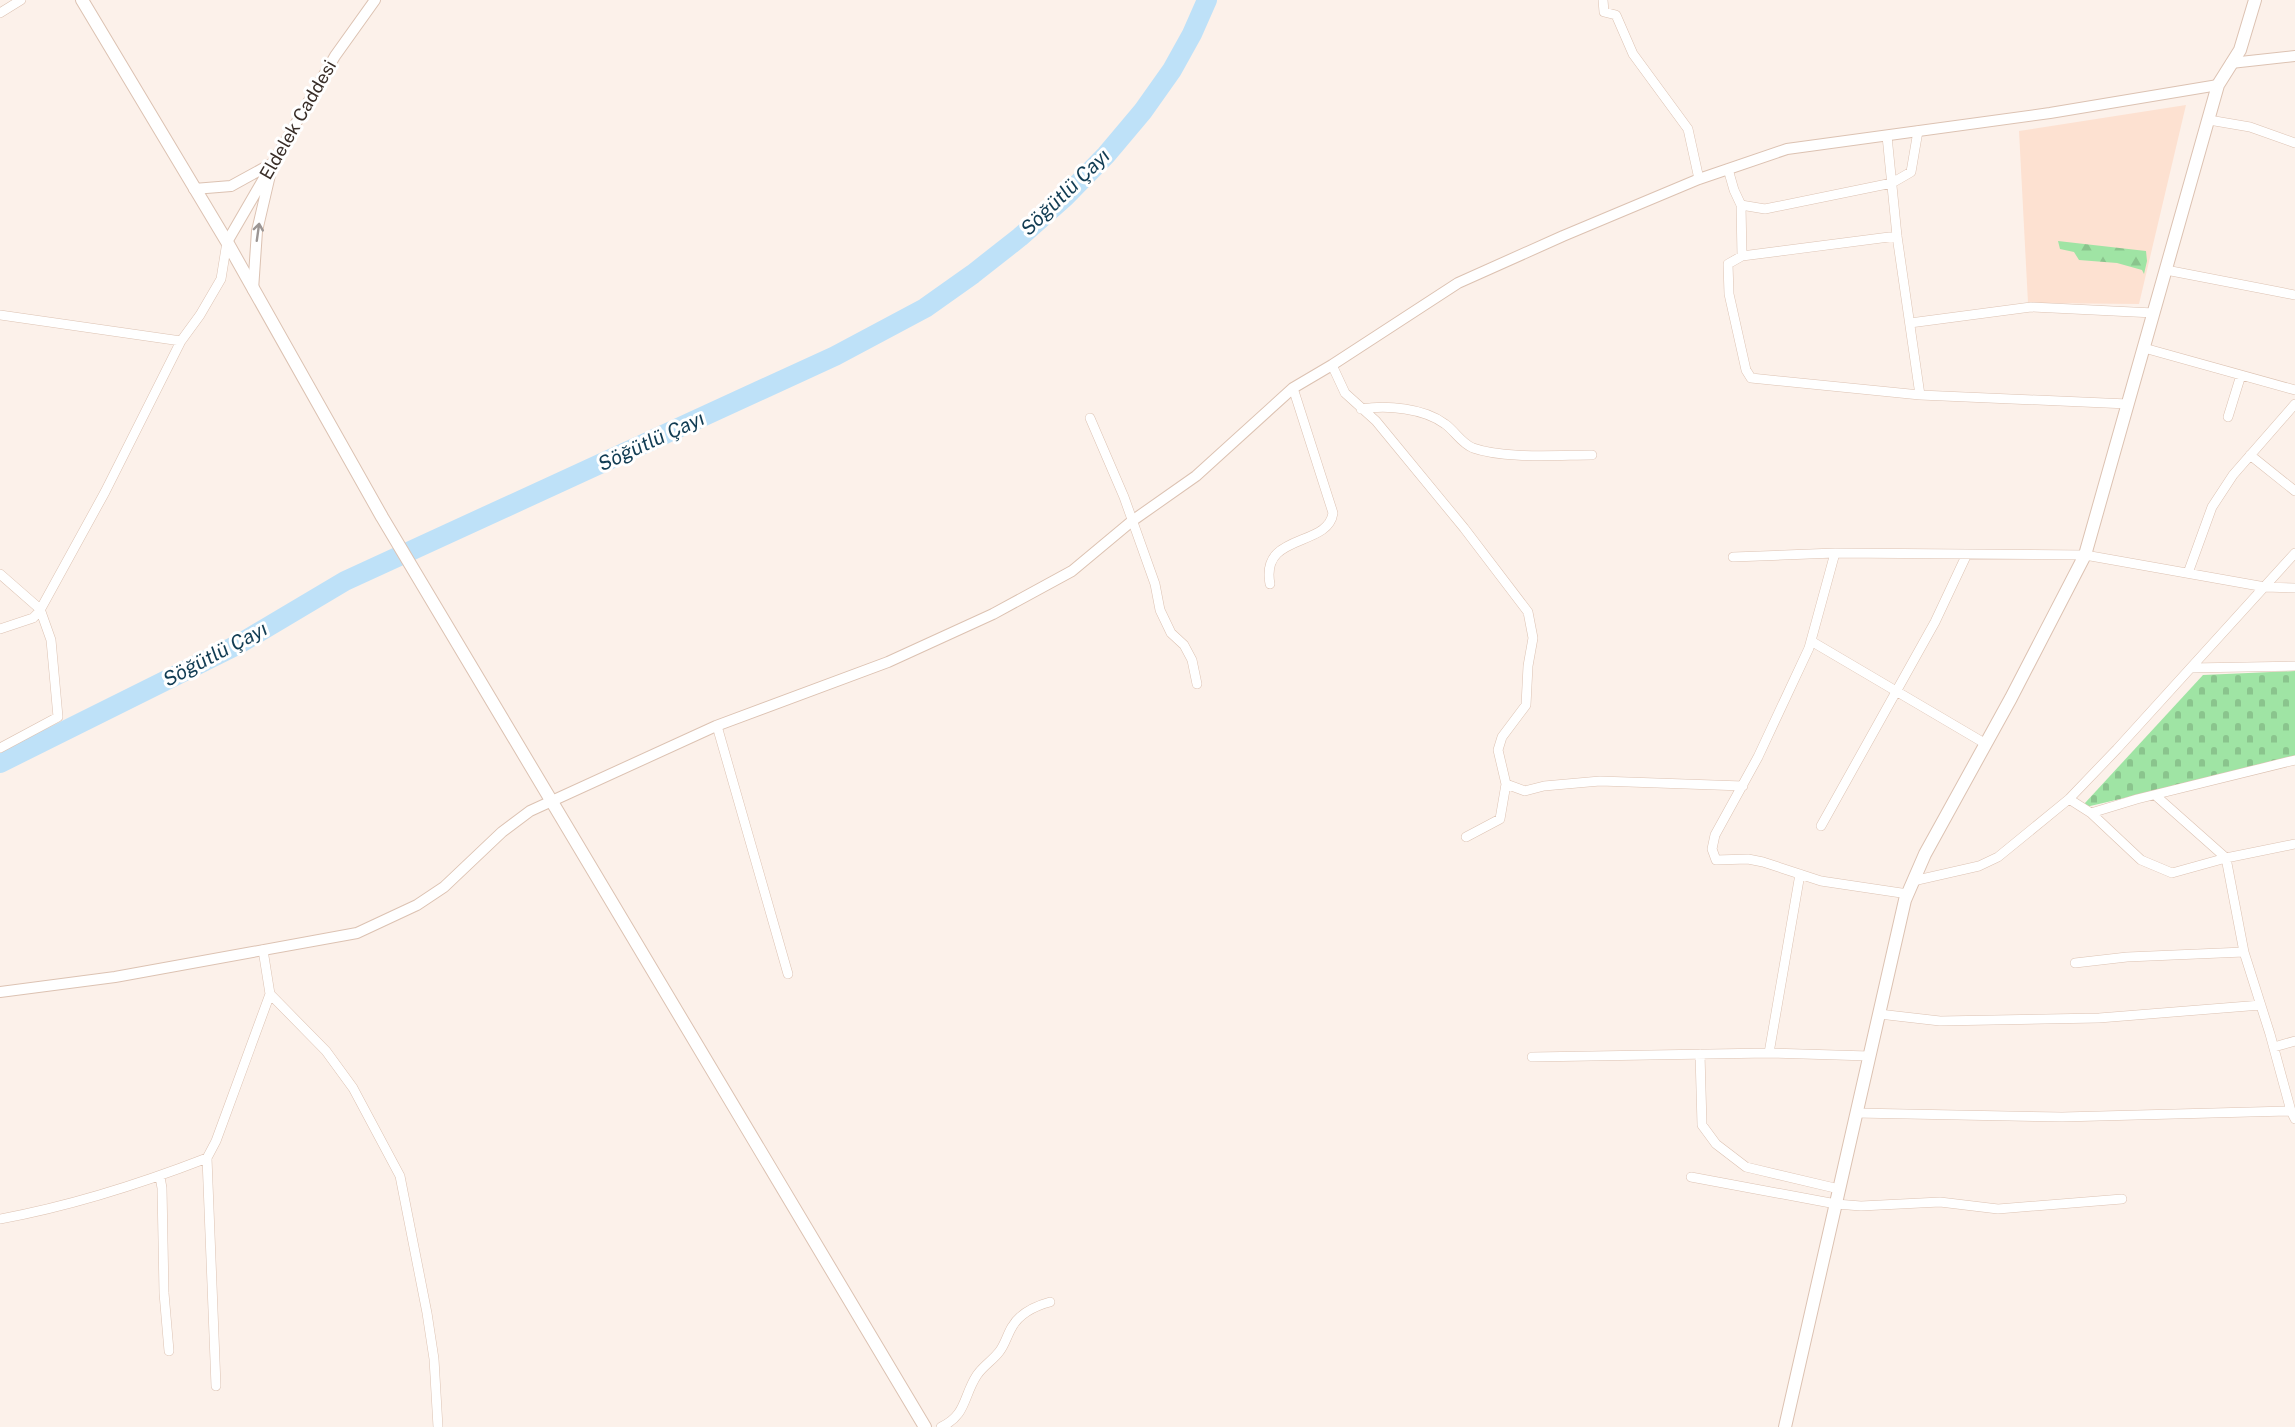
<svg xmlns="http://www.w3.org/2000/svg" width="2295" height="1427" font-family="'Public Sans',sans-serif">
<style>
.built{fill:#fde1d1}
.forest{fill:url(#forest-firs)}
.cemetery{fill:url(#cemetery-stones)}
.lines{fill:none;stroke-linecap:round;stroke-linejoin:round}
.river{stroke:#bee1f8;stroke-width:20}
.minor-casing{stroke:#dcc2b2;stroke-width:10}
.tertiary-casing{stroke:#dcc2b2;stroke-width:12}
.secondary-casing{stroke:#dcc2b2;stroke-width:14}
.minor{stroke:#fff;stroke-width:9}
.tertiary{stroke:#fff;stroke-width:10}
.secondary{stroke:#fff;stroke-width:12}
.oneway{stroke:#9c9694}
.labels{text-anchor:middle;stroke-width:6;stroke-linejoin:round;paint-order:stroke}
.street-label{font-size:18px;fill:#392e28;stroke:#fff}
.water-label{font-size:20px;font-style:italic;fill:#113c53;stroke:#fff}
</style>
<defs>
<pattern id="forest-firs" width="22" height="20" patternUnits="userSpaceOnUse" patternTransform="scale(1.5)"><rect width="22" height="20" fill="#9fe4a4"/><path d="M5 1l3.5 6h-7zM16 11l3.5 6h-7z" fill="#8ac48d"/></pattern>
<pattern id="cemetery-stones" width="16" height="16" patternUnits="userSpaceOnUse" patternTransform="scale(1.5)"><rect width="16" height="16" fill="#9fe4a4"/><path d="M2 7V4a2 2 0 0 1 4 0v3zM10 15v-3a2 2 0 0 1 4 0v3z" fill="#8ac48d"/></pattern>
</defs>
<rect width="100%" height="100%" fill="#fcf1ea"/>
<path class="built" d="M2186 105 2139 304 2028 303 2019 131Z"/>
<path class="forest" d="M2058 241 2146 251 2147 261 2144 274 2142 270 2117 263 2079 260 2074 252 2060 249Z"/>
<path class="cemetery" d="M2295 671V758L2086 807 2085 803 2203 675Z"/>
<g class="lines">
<path class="river" d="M0 763 239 644 345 581 835 356 925 308 973 274 1020 237 1065 197 1106 155 1143 111 1172 70 1192 34 1207 0"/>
<g class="minor-casing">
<path id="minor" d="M1603 0 1604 12 1616 15 1633 54 1688 129 1699 179
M0 13 21 0
M2209 120 2250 127 2295 143
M1887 136 1897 236 1920 395
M1728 169 1734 190 1741 205 1765 209 1892 183 1911 172 1918 131
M1741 205 1742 256
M1897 236 1742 256 1728 264 1729 294 1746 370 1751 378 1920 395 2128 404
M2166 270 2295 295
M0 315 181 341
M1910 323 2031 307 2154 313
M2144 348 2295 390
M1332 365 1345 393 1376 421 1464 528 1528 612 1533 638 1528 666 1526 705 1502 737 1498 750 1506 784 1500 819 1466 837
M1361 409C1387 405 1424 408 1445 424 1455 431 1461 443 1473 448 1504 459 1558 455 1592 455
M2228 417 2241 375
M1090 418 1124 497 1155 584 1160 610 1171 633 1184 645 1192 660 1197 684
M2250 455 2295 491
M1835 553 1809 648 1758 757 1715 835 1712 849 1716 860 1748 859 1763 862 1821 881 1908 894
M1733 557 1835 553 2085 555 2265 587 2295 588
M2188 573 2212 507 2233 475 2295 404
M0 574 40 609 51 640 58 717 0 748
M1270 584C1260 532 1328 548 1333 513L1293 388
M0 629 33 618 39 612 105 492 181 341 200 315 221 279 227 242
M1811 641 1986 744
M2191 668 2295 666
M717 726 788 974
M1506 784 1525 791 1544 786 1600 781 1743 786
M2155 795 2226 858 2244 952 2270 1034 2291 1111 2295 1119
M2069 799 2091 813 2141 860 2172 873 2226 858 2295 844
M2091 813 2137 799 2295 760
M1821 826 1935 622 1967 554
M1913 881 1979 866 1998 857 2069 799 2117 749 2295 553
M263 950 270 994 326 1051 353 1088 400 1176 427 1313 434 1359 438 1427
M2075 963 2127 957 2244 952
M1879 1014 1940 1021 2099 1018 2261 1005
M2274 1047 2295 1041
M1769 1053 1800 874
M1700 1054 1702 1125 1716 1144 1746 1167 1839 1189
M1532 1057 1769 1053 1869 1056
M1856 1113 2062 1117 2291 1111
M160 1177 162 1188 164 1293 169 1351
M1691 1177 1836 1204 1861 1206 1940 1202 1998 1209 2122 1199
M0 1219C71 1206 140 1184 207 1158
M216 1386 207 1158 216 1141 270 994
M941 1427C967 1415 963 1396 977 1375 983 1366 993 1360 999 1352 1005 1345 1007 1335 1012 1327 1020 1313 1035 1306 1050 1302"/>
</g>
<g class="tertiary-casing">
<path id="tertiary" d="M2231 63 2295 56
M194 189 231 186 271 164
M227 242 335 56 375 0
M253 290 257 231 270 175
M0 992 115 977 357 933 417 905 444 887 502 832 530 811 716 726 888 662 993 614 1072 571 1132 521 1196 476 1293 388 1332 365 1458 283 1563 236 1699 179 1787 149 2050 113 2218 85"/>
</g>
<g class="secondary-casing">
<path id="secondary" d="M82 0 227 242 382 517 925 1427
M1785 1427 1905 900 1925 854 2011 698 2085 555 2218 85 2240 50 2255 0"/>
</g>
<use href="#minor" class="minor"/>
<use href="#tertiary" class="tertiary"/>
<use href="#secondary" class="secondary"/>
</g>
<defs><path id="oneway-shaft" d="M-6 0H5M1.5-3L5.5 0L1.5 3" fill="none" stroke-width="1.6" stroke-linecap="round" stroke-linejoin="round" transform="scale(1.5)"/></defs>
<use class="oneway" href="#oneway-shaft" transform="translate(258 232) rotate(-82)"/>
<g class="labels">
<g class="street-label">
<text transform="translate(298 120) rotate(-60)" y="6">Eldelek Caddesi</text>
</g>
<g class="water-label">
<text transform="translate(1065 192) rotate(-44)" y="7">Söğütlü Çayı</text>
<text transform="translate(651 441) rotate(-25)" y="7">Söğütlü Çayı</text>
<text transform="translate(215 654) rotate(-28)" y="7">Söğütlü Çayı</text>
</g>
</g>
</svg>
